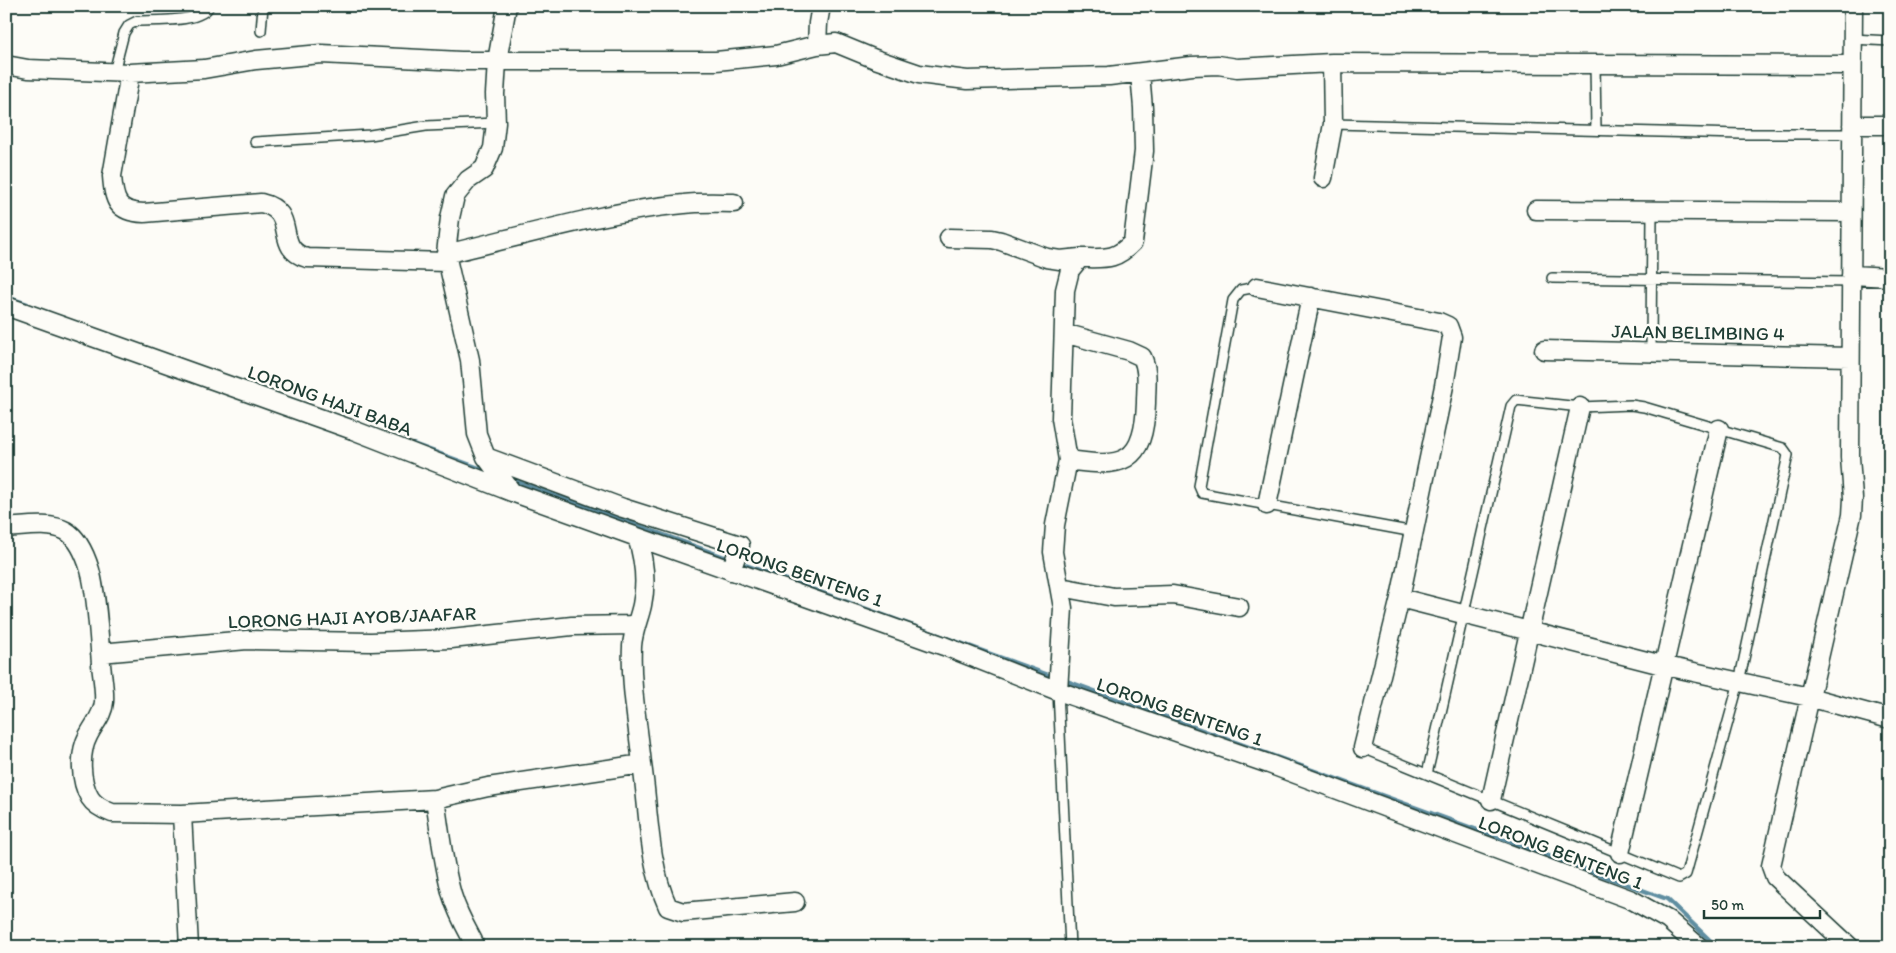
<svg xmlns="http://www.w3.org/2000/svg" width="1896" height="953" font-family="Itim,sans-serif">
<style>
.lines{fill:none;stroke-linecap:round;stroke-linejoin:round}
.stream{stroke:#5f8ea1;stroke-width:4.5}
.service-casing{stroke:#1f3d34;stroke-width:12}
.minor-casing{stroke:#1f3d34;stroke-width:21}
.service{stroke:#fdfcf7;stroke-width:9}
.minor{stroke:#fdfcf7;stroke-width:18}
.labels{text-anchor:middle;stroke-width:4.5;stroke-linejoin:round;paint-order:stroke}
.street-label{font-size:19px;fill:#1f3d34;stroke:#fdfcf7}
</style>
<rect width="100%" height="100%" fill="#fdfcf7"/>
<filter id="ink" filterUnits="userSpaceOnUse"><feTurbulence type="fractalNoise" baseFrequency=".02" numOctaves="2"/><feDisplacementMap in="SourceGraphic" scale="10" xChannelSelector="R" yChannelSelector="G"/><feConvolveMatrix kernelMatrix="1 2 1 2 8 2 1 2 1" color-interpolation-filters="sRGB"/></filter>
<g filter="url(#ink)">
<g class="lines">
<path class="stream" d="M6 297 27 304
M413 444 490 472
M509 479 730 559
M737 562 1054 677
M1064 680 1667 899 1717 947"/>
<g class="service-casing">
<path id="service" d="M261 31 263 6
M1852 39 1890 41
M1595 64 1596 130
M114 72 124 33 129 25 137 21C154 20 202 23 209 6
M1333 124 1741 134H1852
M255 142 370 135 426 126 496 123
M1552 278 1851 282
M1257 287 1241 290 1233 300 1199 486 1202 493 1414 532
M1651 351 1652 211
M1058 691 1070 947
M1363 748C1469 791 1574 834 1679 878L1686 874 1739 682 1788 455 1783 448 1644 407 1631 405 1580 407 1516 400 1511 406 1427 774"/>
</g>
<g class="minor-casing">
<path id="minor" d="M507 6 497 61 495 94 496 123 493 148 484 169 468 180 455 196 450 218 446 254 470 360 477 434 486 457 512 492
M817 45 818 23 821 6
M6 65 28 69 130 73 204 69 256 60 321 54 461 61H716L776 55 817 45 836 43 875 59 919 74 967 80 1109 76 1192 66 1218 65 1237 68 1332 63 1852 65
M130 73 112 176C114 201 117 212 144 213L261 203C300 212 272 248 307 258L446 262
M1852 125H1890
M1323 178 1333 124 1332 63
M1536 210 1851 212
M949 238 992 239 1001 241 1047 258 1060 260 1080 258
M446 254C523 236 605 211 684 204 700 202 717 203 734 203
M1851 275 1890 277
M1257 287 1439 322 1448 326 1452 337 1444 386 1400 598 1363 748
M6 306 353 430 512 492 637 537 944 646 1058 691 1269 764 1632 900 1668 920 1699 947
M1064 333 1129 351 1142 357C1149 371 1146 388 1146 403 1144 465 1122 468 1068 460
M1544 350 1850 357
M486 457 623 508 740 545 731 571
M1267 505 1311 297
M6 528C24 527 50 522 66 531 78 538 86 557 90 570 97 595 99 636 101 664 102 676 105 690 104 702 103 715 94 724 88 736 79 753 80 781 90 798 95 806 104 810 112 813L182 814 435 799 488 787 642 764C638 725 630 685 632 646 633 631 639 619 642 605 647 582 644 559 637 537
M1060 587 1114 597 1173 595 1239 607
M1400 598 1666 666 1809 697 1890 719
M100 653 247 640 371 642 451 639 572 626 635 625
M1058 691 1063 608 1053 552 1055 525 1068 460 1061 418 1065 290 1070 270 1080 258C1105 258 1115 261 1133 242L1144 151 1143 108 1140 73
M642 764C649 811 648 863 668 907L683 912 795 902
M435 799C440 831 443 864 452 895 457 912 465 926 473 941
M1491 800 1580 407
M182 814 189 947
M1620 853 1719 429
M1850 947 1775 877 1771 866 1852 515 1853 498 1850 457 1853 6"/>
</g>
<use href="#service" class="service"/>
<use href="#minor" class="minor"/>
</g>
</g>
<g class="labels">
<g class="street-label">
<text transform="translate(1698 332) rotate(1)" y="7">JALAN BELIMBING 4</text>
<text transform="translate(330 400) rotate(20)" y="7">LORONG HAJI BABA</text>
<text transform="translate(800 572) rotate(19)" y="7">LORONG BENTENG 1</text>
<text transform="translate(352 617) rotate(-2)" y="7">LORONG HAJI AYOB/JAAFAR</text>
<text transform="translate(1180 711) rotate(19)" y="7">LORONG BENTENG 1</text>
<text transform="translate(1561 852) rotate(21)" y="7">LORONG BENTENG 1</text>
</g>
</g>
<rect width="1896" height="953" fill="none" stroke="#fdfcf7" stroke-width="25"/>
<rect x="12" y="12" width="1871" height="928" fill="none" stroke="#1f3d34" stroke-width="2" filter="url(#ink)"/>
<path d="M1704 910v8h116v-8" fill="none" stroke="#1f3d34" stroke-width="2.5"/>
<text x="1711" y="910" font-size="15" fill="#1f3d34" stroke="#fdfcf7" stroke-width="4" paint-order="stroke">50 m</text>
</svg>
